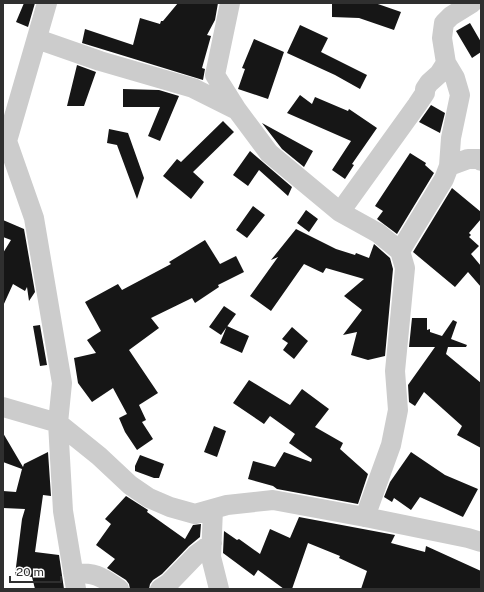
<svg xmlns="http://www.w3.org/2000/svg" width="484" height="592" font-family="'Public Sans',sans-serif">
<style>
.building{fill:#161616}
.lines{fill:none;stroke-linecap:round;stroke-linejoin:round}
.street{stroke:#ccc;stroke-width:20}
</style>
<rect width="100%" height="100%" fill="#fff"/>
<path class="building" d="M24 3H35L28 27 16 22Z
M178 3H218L215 20 207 35 211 36 202 68 205 69 203 80 82 43 85 29 133 45 140 18 160 24 161 21H163Z
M332 3H375L401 12 394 30 359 18 332 17Z
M470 23 481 42V52L472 58 456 31Z
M300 25 328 38 321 52 367 75 360 89 335 75 287 53Z
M254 39 284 52 268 99 238 89 245 69 242 68Z
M77 65 96 72 84 106H67Z
M123 89 159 90 179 96 160 141 148 136 160 107H123Z
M300 95 312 104 315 97 348 111 349 109 377 128 352 164 354 165 345 179 332 170 351 141 287 113Z
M431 105 445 113 440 133 419 122Z
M223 121 234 132 193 172 204 182 191 199 163 176 177 159 181 162Z
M262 123 313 151 304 167 282 149Z
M109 129 128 133 144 178 137 199 117 145 107 143Z
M250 151 292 187 288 196 259 170 248 186 233 175Z
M410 153 426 163 425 165 434 173 397 234 377 219 383 211 375 206Z
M452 188 481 212V219L469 233 471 235 469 237 479 246 471 254 481 266V287L468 272 455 287 413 252Z
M253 206 265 215 247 238 236 230Z
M306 210 318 219 309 232 297 223Z
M3 220 24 229 35 292 29 301 27 287 25 291 13 284 3 306V253L11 240 3 237Z
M296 229 336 249 355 255 356 253 369 258 374 244 390 258 393 269 385 356 368 360 351 355 357 332 343 335 362 310 344 296 364 279 326 268 323 273 304 264 271 311 250 296 278 257 271 260Z
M205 240 220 264 236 256 244 272 218 285 219 287 195 303 192 298 151 318 159 328 129 350 158 393 139 405 146 420 142 422 153 439 137 450 125 432 119 418 127 414 113 388 92 402 78 383 74 358 96 353 87 340 101 331 85 302 118 284 122 290 171 264 169 262Z
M224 306 236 314 221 335 209 327Z
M412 318H427V330L430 329V332L442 336 453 320 457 322 451 339 467 345 466 347H448L446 354 481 383V448L457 435 462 426 424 392 415 406 409 402 408 385 435 347H409Z
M40 325 47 365 40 366 33 326Z
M227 326 249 336 242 353 220 343Z
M292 327 308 341 294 359 283 350 288 343 282 339Z
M249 380 290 405 302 389 329 409 315 427 343 443 340 449 368 474 358 504 277 489 273 486 248 479 253 461 275 467 284 452 311 462 312 459 289 443 295 434 270 416 264 424 233 403Z
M214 426 226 431 217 457 204 452Z
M3 433 23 467 24 464 48 452 51 496 43 495 35 552 59 555 64 589H35L32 577 15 575 22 519 25 509 3 508V491L16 492 22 469 3 462Z
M411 452 445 475 478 489 463 517 420 497 411 510 394 498 392 502 384 497 390 482Z
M140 455 164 464 159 478H154L135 471V466Z
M126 496 148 510 147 512 185 539 193 525 201 524 200 537 189 546 162 574 153 580 150 584 149 589H130L129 584 126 580 107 568 115 559 96 545 111 524 105 519Z
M299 517 395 535 391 543 425 552 426 546 481 571V589H361L367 571 339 558 340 556 308 543 292 589H284L258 570 254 576 223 553 224 531 237 540 239 539 260 554 270 529 290 538Z"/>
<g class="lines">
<path class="street" d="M230 3 215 75 237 110 269 153 340 212 378 233 400 251 405 268 395 371 398 410 391 445 365 517
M37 39 100 61 193 88 237 110
M7 141 34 218 62 383 58 423 63 511 76 589
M3 149 7 141 47 3
M449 166 468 159H479L481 161
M340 212 417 105 425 93V89L429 83 439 74 446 63
M400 251 444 179 449 166 451 138 460 95 455 78 446 63 442 38 444 23 451 16 472 3
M3 407 58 423 99 456 130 485 149 498 170 507 195 514 227 505 273 500 365 517 468 538 481 542
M213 509 211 557 219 589
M73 573C97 573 100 576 119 589
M160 589 169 583 197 554 212 543"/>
</g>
<rect width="484" height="592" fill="none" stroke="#2f2f2f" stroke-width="8"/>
<path d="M10 576v6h51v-6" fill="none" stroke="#2f2f2f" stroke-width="2"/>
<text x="16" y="576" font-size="12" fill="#2f2f2f" stroke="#ffffff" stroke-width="3" paint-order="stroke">20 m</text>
</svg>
